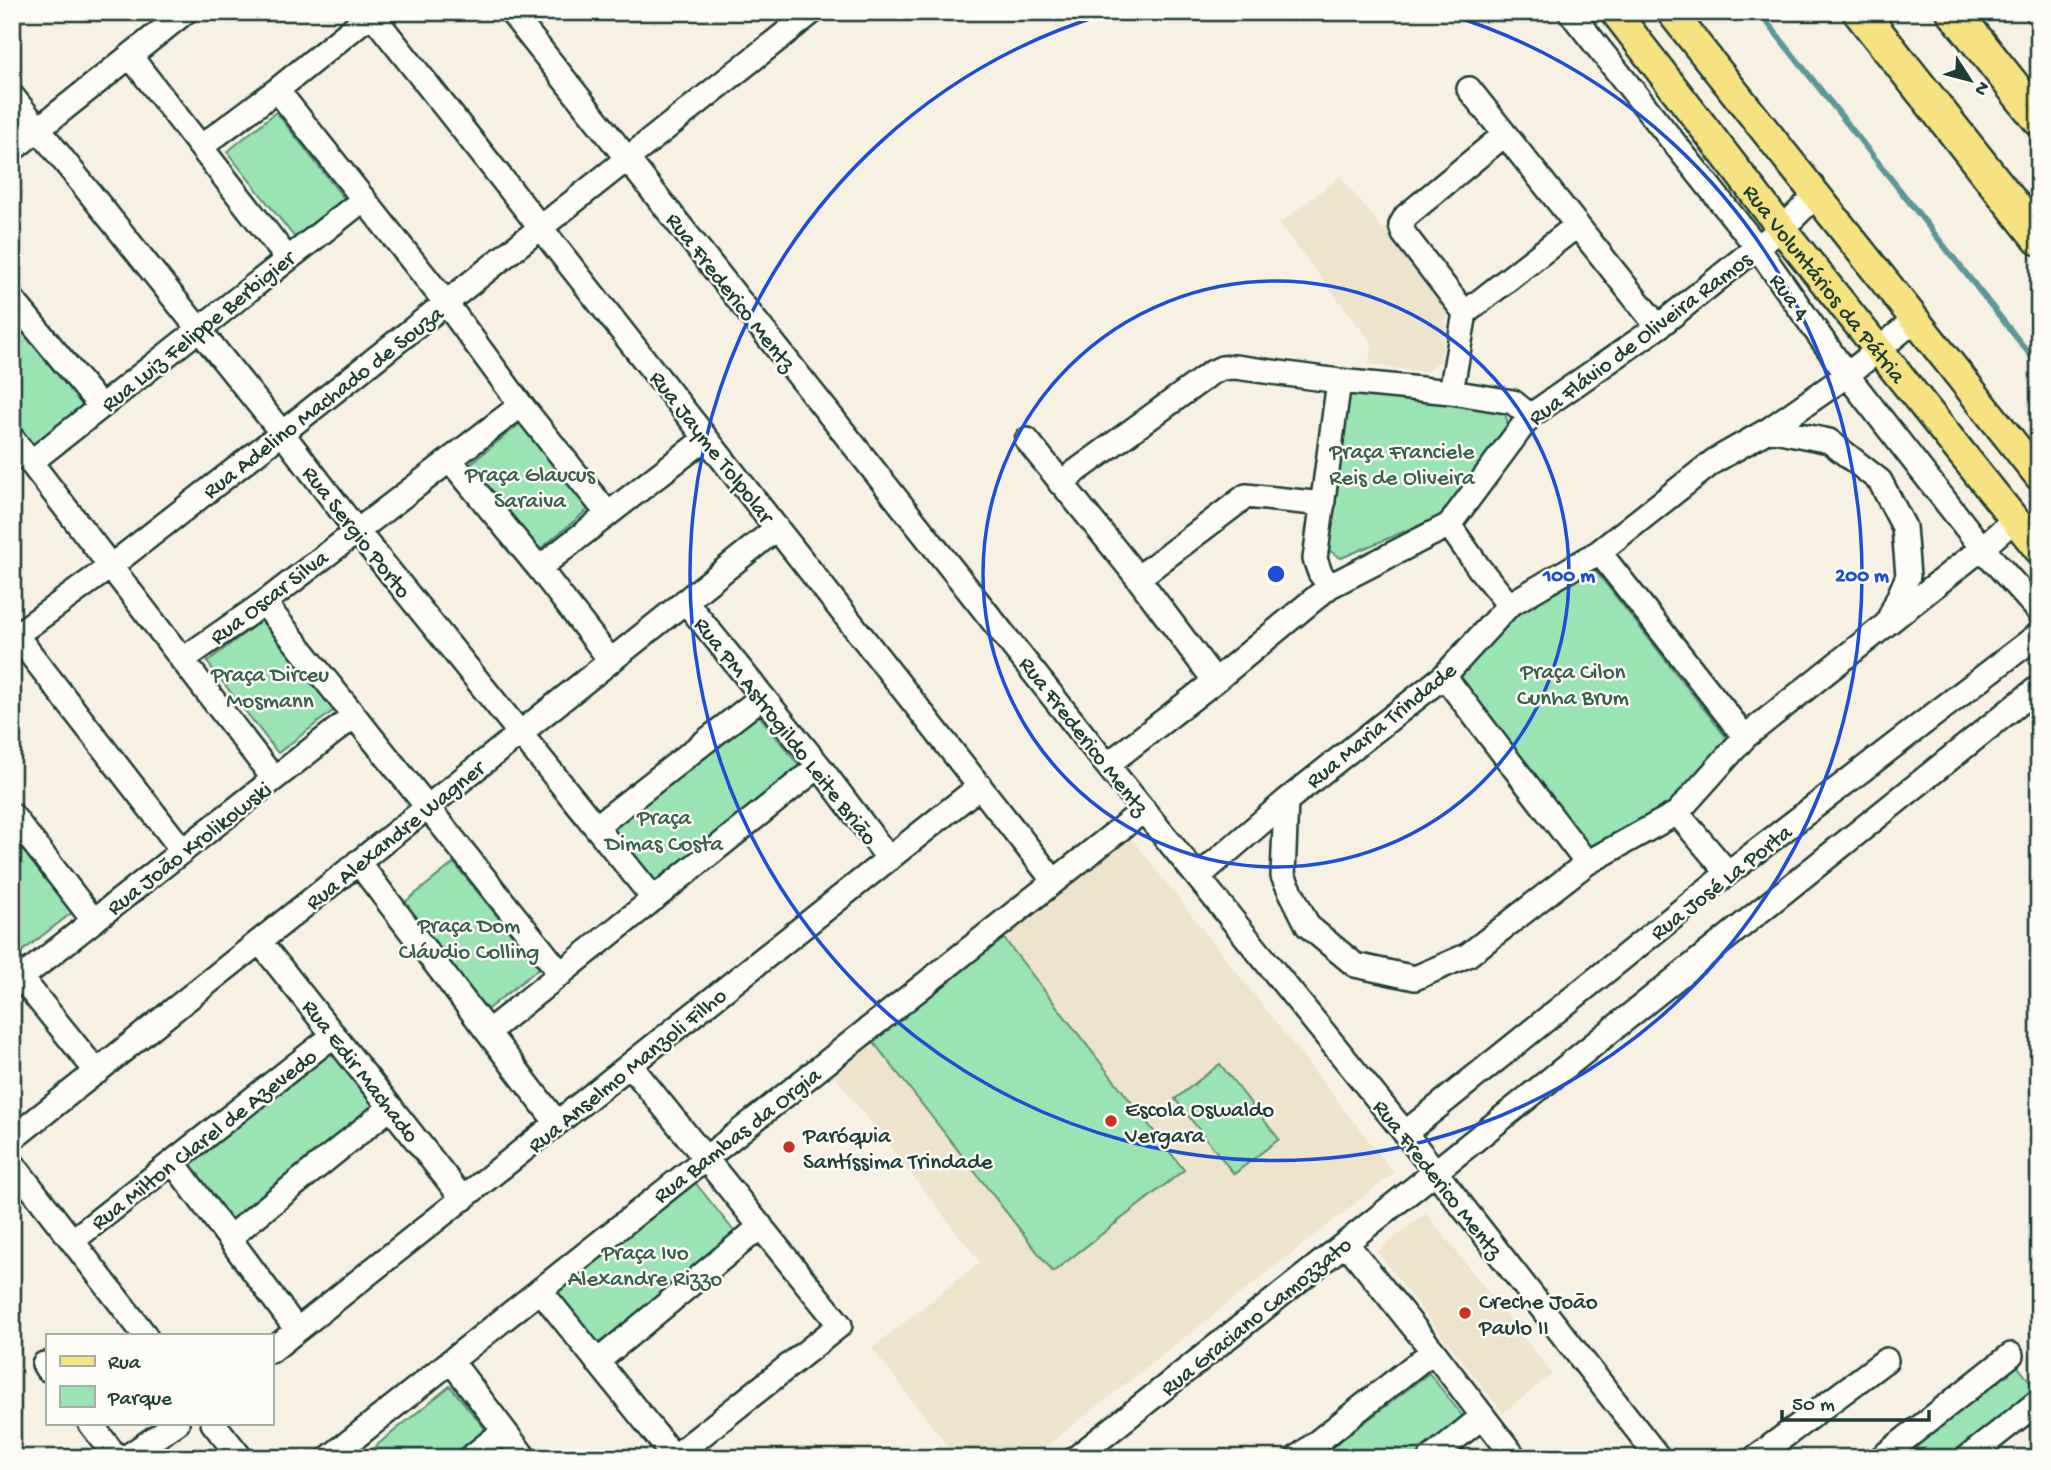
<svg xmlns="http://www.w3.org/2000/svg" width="2051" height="1470" font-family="'Gochi Hand',sans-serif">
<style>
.built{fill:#eee3cb}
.park{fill:#9ae3b2;stroke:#5c9073;stroke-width:2}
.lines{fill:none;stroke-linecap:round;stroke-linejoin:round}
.stream{stroke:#5c9898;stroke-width:6}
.minor-casing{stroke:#1f3d34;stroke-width:28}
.major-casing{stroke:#1f3d34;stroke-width:33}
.highway-casing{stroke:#1f3d34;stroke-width:38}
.minor{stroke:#fdfcf7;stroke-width:23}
.major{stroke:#f7e281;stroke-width:28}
.highway{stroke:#f7e281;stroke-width:33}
.ring{fill:none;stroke:#1d4ed8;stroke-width:3.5}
.poi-dot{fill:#c8321e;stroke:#fdfcf7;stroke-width:2.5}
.labels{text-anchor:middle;stroke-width:5;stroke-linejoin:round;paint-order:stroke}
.street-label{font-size:23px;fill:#1f3d34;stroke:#fdfcf7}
.park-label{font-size:23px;fill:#385e4d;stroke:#fdfcf7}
.poi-label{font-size:23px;fill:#1f3d34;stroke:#fdfcf7;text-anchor:start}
.centre{fill:#1d4ed8;stroke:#fdfcf7;stroke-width:3.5}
.ring-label{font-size:21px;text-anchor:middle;font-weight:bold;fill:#1d4ed8;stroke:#fdfcf7;stroke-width:5;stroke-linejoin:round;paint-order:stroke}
</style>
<rect width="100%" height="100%" fill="#f6f1e3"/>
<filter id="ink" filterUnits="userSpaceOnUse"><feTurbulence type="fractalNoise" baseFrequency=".0143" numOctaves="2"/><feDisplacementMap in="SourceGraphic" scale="14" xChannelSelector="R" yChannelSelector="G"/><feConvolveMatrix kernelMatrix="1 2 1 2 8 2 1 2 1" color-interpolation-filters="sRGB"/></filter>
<g filter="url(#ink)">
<path class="built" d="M1340 176 1384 231 1391 227 1448 301 1441 360 1425 372 1369 364 1372 343 1279 224Z
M1128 834 1394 1173 1031 1458H957L872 1348 980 1262 829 1069Z
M1426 1213 1552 1374 1503 1413 1377 1252Z"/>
<path class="park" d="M276 112 345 200 296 239 227 152Z
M21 324 93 413 41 457 12 422V331Z
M1347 394 1504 410 1509 427 1444 515 1341 558 1327 549Z
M522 422 591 507 539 550 469 465Z
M1594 569 1729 741 1671 805 1591 848 1458 679 1517 612Z
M263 619 334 710 278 753 207 662Z
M757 713 800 767 653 882 610 827Z
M12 832 74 911 16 956 12 951Z
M454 863 539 968 484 1012 400 906Z
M1002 936 1184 1170 1053 1272 871 1039Z
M335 1049 379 1105 233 1223 188 1167Z
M1220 1064 1279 1139 1234 1174 1175 1099Z
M694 1181 737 1235 597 1347 554 1294Z
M2011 1358 2039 1393 1960 1458H1887Z
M1429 1373 1464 1418 1413 1458H1318Z
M450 1386 491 1436 464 1458H361Z"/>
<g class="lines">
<path class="stream" d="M1759 12 2039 366"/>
<g class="minor-casing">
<path id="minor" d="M370 12 540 227 1054 881
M511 12 1107 765 1405 1133 1659 1458
M1570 12 1757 247 1847 375 1982 548 2014 520
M2038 12 2039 14
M130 56 287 258
M1469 89 1658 327
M277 90 446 303 521 405 608 514
M12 96 282 433 356 530 654 899
M202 146 277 90 371 14
M12 150 185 12
M12 299 101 407
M1465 313 1576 226
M1451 392 1465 313 1404 234 1401 225 1406 216 1504 135
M1770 429 1829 441 1880 481 1904 527 1908 576 1889 619
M12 438 274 779
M1027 440 1138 578 1215 681
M450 460 539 568 611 661
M31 462 364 199
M1060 483 1211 373 1222 368 1235 367 1339 381 1451 392 1513 402 1530 416
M1449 525 1479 568 1509 605
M1599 552 1745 737
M539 568 706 438
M1138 578 1246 496 1323 504
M1330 586 1320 573 1315 559 1339 381
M685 601 819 766 889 859
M264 603 561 974
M12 630 183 851
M12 638 111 566 282 433 812 12
M182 660 264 603 521 405
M1444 676 1587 863
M1107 765 1215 681 1330 586 1449 525 1530 416 1658 327 1757 247 1782 229 1816 195
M1286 801 1283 876 1308 926 1355 965 1415 978 1468 955 1587 863 1677 813 1745 737 1982 548 2039 611
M1677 813 1728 873
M12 815 94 921
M596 827 762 697
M358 862 557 1123
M1198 877 1286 801 1444 676 1509 605 1599 552 1714 461 1770 429 1847 375 1915 320
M260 942 463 1199
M13 968 97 1072
M21 978 354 716
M488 1032 819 766
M630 1065 840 1325 673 1458
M1405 1133 1728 873 2039 634
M12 1139 777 528
M173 1162 297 1330
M12 1163 145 1335
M230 1237 391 1107
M72 1241 334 1035
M1346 1243 1433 1351 1515 1458
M540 1290 674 1457
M271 1351 980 786
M451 1361 525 1458
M597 1362 761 1226
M44 1364 47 1369
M90 1423 114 1454 121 1457 128 1456 177 1423
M213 1423 241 1458
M329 1458 1144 810
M470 1458 504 1431
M1076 1458 1435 1172 2039 687
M1297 1458 1433 1351
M1431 1458 1483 1416
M1755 1458 1886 1360
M1881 1458 2011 1355
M1967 1458 2039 1401"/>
</g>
<g class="major-casing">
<g id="major">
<path id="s1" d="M1615 12 1782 229 2039 550"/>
<path d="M1671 12 2039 476"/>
</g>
</g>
<g class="highway-casing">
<path id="highway" d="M1860 12 2039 238
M1954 12 2039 119"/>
</g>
<use href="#minor" class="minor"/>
<use href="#major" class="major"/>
<use href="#highway" class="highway"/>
</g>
</g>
<g class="ring">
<circle cx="1276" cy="574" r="293"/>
<path d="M1447 14A586 586 0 1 1 1105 14"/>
</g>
<g class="poi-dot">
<circle cx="1111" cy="1121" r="7"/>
<circle cx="789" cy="1147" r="7"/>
<circle cx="1465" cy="1313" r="7"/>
</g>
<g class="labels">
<g class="street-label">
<text dy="8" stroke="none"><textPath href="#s1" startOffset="343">Rua Voluntários da Pátria</textPath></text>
<text transform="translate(732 291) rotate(52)" y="8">Rua Frederico Mentz</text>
<text transform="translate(1791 296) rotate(55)" y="8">Rua 4</text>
<text transform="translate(197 330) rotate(-39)" y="8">Rua Luiz Felippe Berbigier</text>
<text transform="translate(1639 337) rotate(-37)" y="8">Rua Flávio de Oliveira Ramos</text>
<text transform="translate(322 401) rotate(-38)" y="8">Rua Adelino Machado de Souza</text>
<text transform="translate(713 446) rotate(52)" y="8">Rua Jayme Tolpolar</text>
<text transform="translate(358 531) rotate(52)" y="8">Rua Sergio Porto</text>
<text transform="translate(268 596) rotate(-37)" y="8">Rua Oscar Silva</text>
<text transform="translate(1380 724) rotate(-39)" y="8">Rua Maria Trindade</text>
<text transform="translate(787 730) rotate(52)" y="8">Rua PM Astrogildo Leite Brião</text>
<text transform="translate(1085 735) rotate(52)" y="8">Rua Frederico Mentz</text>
<text transform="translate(394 834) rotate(-39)" y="8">Rua Alexandre Wagner</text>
<text transform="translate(188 847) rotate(-38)" y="8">Rua João Krolikowski</text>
<text transform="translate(1720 881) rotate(-38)" y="8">Rua José La Porta</text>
<text transform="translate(626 1069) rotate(-39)" y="8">Rua Anselmo Manzoli Filho</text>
<text transform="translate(362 1070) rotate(52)" y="8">Rua Edir Machado</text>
<text transform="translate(736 1134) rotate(-38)" y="8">Rua Bambas da Orgia</text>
<text transform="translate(203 1138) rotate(-38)" y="8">Rua Milton Clarel de Azevedo</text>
<text transform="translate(1439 1178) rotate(52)" y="8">Rua Frederico Mentz</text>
<text transform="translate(1255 1315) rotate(-39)" y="8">Rua Graciano Camozzato</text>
</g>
<g class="park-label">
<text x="1402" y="458">Praça Franciele<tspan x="1402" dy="26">Reis de Oliveira</tspan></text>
<text x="530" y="481">Praça Glaucus<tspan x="530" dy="26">Saraiva</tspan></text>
<text x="1573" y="678">Praça Cilon<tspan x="1573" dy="26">Cunha Brum</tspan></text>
<text x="270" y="681">Praça Dirceu<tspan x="270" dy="26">Mosmann</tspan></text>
<text x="664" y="824">Praça<tspan x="664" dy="26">Dimas Costa</tspan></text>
<text x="469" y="932">Praça Dom<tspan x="469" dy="26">Cláudio Colling</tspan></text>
<text x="645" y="1259">Praça Ivo<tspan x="645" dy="26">Alexandre Rizzo</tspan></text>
</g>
<g class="poi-label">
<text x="1125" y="1116">Escola Oswaldo<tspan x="1125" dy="26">Vergara</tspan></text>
<text x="803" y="1142">Paróquia<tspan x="803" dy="26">Santíssima Trindade</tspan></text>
<text x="1479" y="1308">Creche João<tspan x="1479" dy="26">Paulo II</tspan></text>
</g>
</g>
<circle cx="1276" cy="574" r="10" class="centre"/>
<g class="ring-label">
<text x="1569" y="581">100 m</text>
<text x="1862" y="581">200 m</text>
</g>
<rect width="2051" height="1470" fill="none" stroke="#fdfcf7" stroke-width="42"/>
<rect x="21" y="21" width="2009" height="1428" fill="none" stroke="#1f3d34" stroke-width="2.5" filter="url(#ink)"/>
<rect x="46" y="1334" width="228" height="91" fill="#fdfcf7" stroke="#a4b0a9" stroke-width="2"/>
<rect x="60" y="1356" width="35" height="10" fill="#f7e281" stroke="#a4b0a9" stroke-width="2"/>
<text x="108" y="1368" font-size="21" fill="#1f3d34">Rua</text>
<rect x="60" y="1386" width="35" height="21" fill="#9ae3b2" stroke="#a4b0a9" stroke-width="2"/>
<text x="108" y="1404" font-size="21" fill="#1f3d34">Parque</text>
<g transform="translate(1970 80) rotate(126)" stroke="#fdfcf7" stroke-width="5" paint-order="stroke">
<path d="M0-5L12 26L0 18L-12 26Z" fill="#1f3d34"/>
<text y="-10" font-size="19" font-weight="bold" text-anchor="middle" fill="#1f3d34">N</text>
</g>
<path d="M1782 1410v10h147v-10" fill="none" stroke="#1f3d34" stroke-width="3.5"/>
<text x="1792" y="1410" font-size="21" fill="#1f3d34" stroke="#fdfcf7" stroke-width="5" paint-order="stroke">50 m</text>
</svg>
